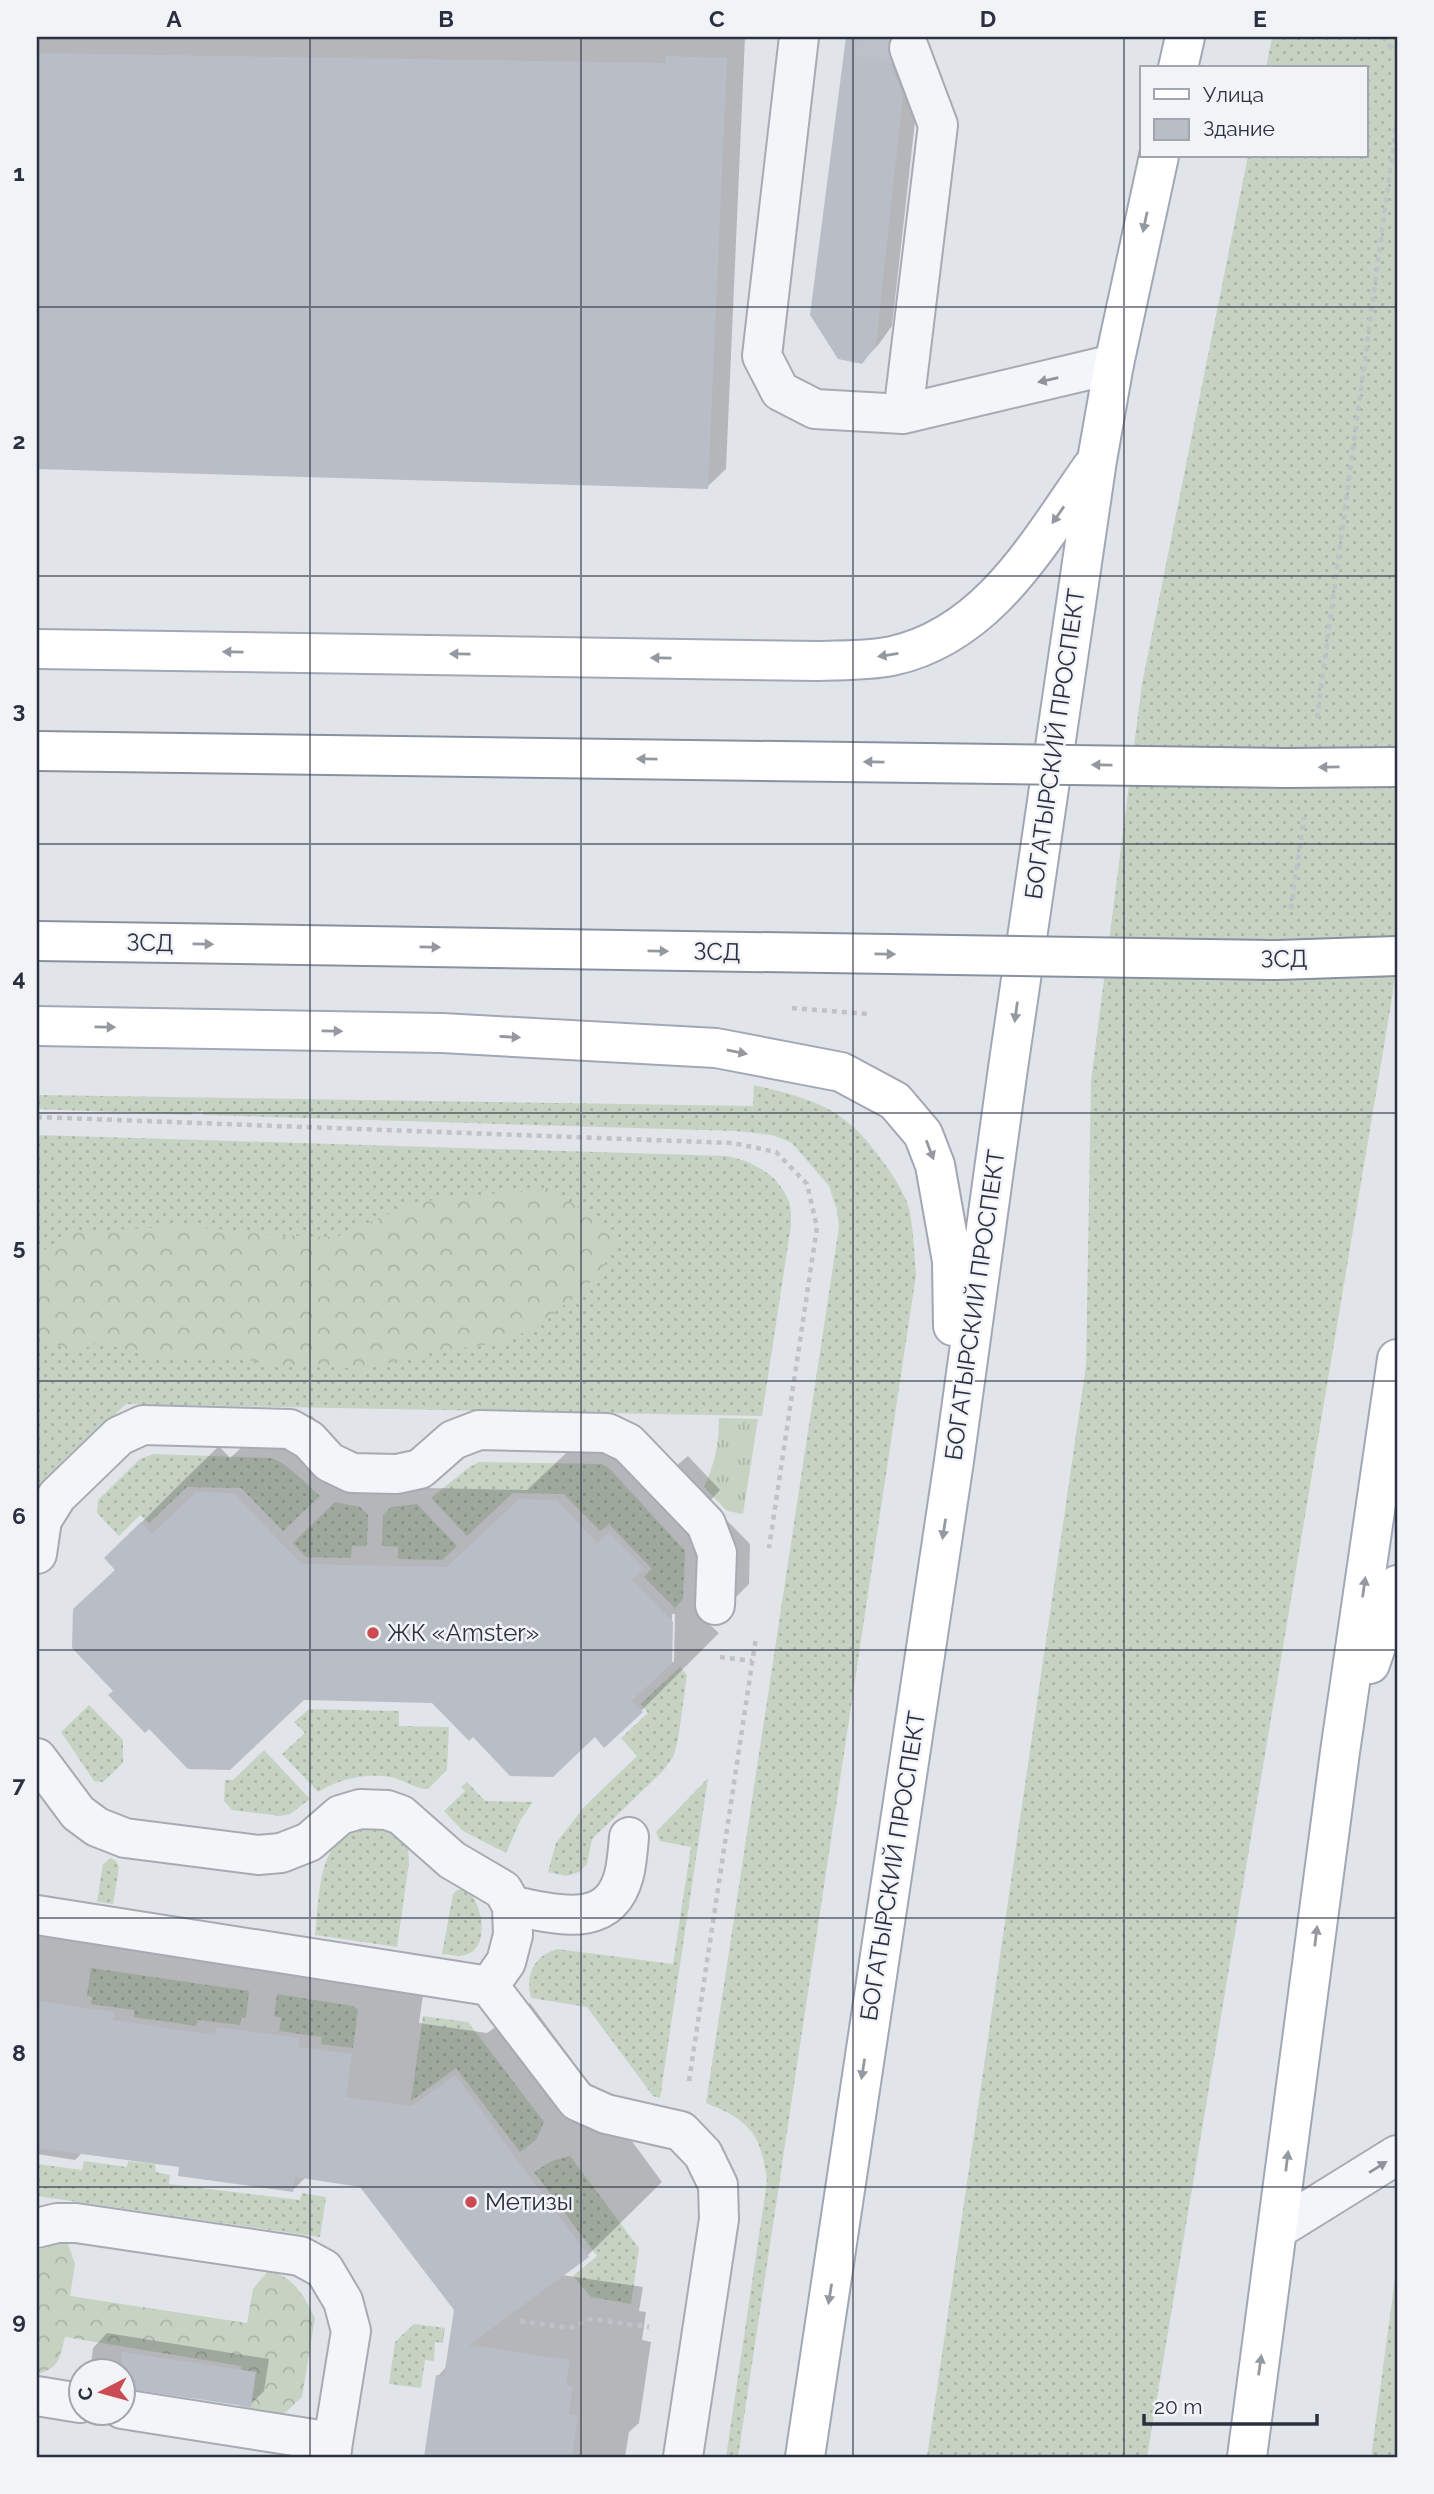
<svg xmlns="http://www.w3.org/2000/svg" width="1434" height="2494" font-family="Raleway,sans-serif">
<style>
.grass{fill:url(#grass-dots)}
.forest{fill:url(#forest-crowns)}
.park{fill:url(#park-tufts)}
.shadow{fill:#0003;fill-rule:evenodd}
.building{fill:#b9bdc6}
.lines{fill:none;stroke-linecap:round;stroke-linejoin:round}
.minor-tunnel{stroke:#bcc0c7;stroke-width:38;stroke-dasharray:38 19;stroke-linecap:butt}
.minor-casing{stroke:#a6aab3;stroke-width:42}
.major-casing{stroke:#a1a7b5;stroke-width:42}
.path{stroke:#bfc2c8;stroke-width:4.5;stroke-dasharray:5 5;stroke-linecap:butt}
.minor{stroke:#f4f5f8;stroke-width:38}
.major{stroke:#fff;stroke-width:38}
.highway-bridge-casing{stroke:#8990a0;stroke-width:42;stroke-linecap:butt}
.highway-bridge{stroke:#fff;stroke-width:38}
.oneway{fill:#9498a0}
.oneway2{fill:#8f929c}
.grid{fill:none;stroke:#2a3041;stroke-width:2;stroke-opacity:0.55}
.poi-dot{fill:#ca4b54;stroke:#f1f3f7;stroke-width:2.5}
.labels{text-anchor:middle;stroke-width:5;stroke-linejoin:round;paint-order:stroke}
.street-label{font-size:24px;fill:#2a3041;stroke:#f1f3f7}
.poi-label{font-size:24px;fill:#2a3041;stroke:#f1f3f7;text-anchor:start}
.neatline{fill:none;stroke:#2a3041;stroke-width:2.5}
.grid-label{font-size:23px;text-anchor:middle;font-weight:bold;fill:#2a3041}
</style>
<defs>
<pattern id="grass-dots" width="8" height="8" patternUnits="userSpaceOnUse" patternTransform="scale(1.75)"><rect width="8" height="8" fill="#c6d3c3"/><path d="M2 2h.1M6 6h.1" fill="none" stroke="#aab5a9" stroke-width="1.8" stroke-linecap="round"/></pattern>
<pattern id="forest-crowns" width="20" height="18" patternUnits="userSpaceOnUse" patternTransform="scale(1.75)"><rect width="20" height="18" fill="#c6d3c3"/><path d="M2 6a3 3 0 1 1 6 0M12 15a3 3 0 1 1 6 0" fill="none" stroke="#aab5a9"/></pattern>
<pattern id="park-tufts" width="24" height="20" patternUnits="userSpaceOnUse" patternTransform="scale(1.75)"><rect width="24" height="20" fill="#c6d3c3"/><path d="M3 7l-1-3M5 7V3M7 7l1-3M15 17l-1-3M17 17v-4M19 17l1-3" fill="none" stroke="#aab5a9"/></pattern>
</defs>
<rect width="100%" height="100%" fill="#e1e4e9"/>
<path class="grass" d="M1272 37H1397V959L1392 998 1147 2457H927L1086 1366 1091 1081 1142 684 1248 156H1366V68H1266Z
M754 1085C817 1100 846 1108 884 1163 893 1175 903 1191 908 1205 914 1227 914 1253 916 1275L738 2457H726L767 2182C762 2135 750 2120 706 2103L839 1227 837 1210 829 1186 792 1143 772 1135 736 1131 203 1115V1111L193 1112 192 1115 37 1109V1095L753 1106Z
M37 1135 726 1156C753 1161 779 1175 789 1202 791 1208 791 1218 791 1225L762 1416 126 1404 37 1491Z
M154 1454 272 1458C291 1466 304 1483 320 1496L283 1531 241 1488 187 1487 149 1523 140 1515 119 1536 97 1513 98 1500 140 1459Z
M479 1462 602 1464 610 1469 685 1551 683 1599 675 1608 644 1577 652 1569 609 1524 600 1531 564 1494 513 1493 467 1536 431 1498 468 1468Z
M335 1502 360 1507 368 1515 367 1546H352L351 1558 306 1557 293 1543Z
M417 1504 457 1546 442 1560 398 1559V1547L382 1546 383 1515 391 1507Z
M680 1667 687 1675 678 1740 673 1757 663 1771 592 1839 587 1864 579 1872 566 1876 548 1872 556 1843 585 1806 637 1756 621 1738 648 1713 641 1704Z
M89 1705 123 1740V1763L103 1782 94 1781 61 1732Z
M309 1709 399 1711V1726L449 1727 447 1770 428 1789C414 1789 403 1779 390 1777 365 1773 339 1779 318 1792L282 1754 305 1733 294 1722Z
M264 1750 310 1799 290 1814 280 1816 232 1810 224 1801 225 1780H233Z
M708 1778 660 2098 653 2096 587 2007 531 1998C525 1975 534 1956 557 1949L673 1964 691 1847 660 1841 656 1832Z
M467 1782 485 1801 533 1802 521 1819 506 1853 463 1831 444 1811 465 1791 461 1787Z
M371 1827 387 1830 408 1848 409 1862 397 1947 315 1935C321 1892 315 1833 371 1827Z
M111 1858 116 1861 119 1867 113 1904 97 1902 103 1864Z
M464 1889C482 1898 490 1942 470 1953 461 1958 452 1955 442 1954L453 1894 457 1890Z
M91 1968 249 1991 246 2018H241L240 2025 198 2020 196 2026 134 2017V2010L91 2004 92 1997 87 1996Z
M277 1994 353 2006 358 2010 353 2048 321 2044 322 2037 279 2031 281 2018 274 2016Z
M423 2016 468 2022 544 2122 536 2140 520 2152 456 2068 411 2101Z
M570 2156 639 2248 631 2304 591 2297 573 2276 597 2256 534 2172 552 2161Z
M84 2161 127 2167 128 2161 155 2164 156 2172 170 2175 169 2184 300 2200 302 2193 326 2197 320 2237 37 2196V2164L82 2170Z
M1397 2264V2457H1371Z
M414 2324 445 2328 443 2343 435 2342 434 2361 425 2360 421 2388 389 2384 395 2342Z"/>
<path class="forest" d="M549 1188 619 1234 599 1275 553 1314 508 1342 433 1352 361 1370 313 1363 279 1367 231 1356 155 1358 99 1342 76 1352 37 1338V1255L72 1232 189 1226 274 1235 336 1237 416 1202Z
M59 2242 68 2244 75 2264 70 2296 247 2323 253 2289 268 2271C294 2276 304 2296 315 2318L302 2397 286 2412 266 2418 249 2417 239 2405 241 2366 65 2337C60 2356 60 2369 37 2374V2251Z"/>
<path class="park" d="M719 1418 758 1419 743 1514 727 1511 704 1487C715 1463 719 1444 719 1418Z"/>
<path class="shadow" d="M37 37H745L726 469 707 487 37 468Z
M847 37H905L920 77 892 326 879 344 862 362 812 314Z
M276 1416H312L379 1487 527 1490 598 1423H635L675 1467 688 1456 720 1490 709 1502 750 1544 749 1584 709 1624 719 1633 641 1711 595 1735H473L433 1701 115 1690 75 1610 116 1569 106 1558 184 1480 219 1446 230 1458ZM672 1614H675L674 1661 670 1664Z
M48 1928 425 1981 419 2023 487 2033 530 2003 662 2182 588 2255 562 2275 643 2287 639 2311 646 2312 642 2340 651 2342 639 2423 629 2432 625 2457H425L438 2376 447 2366 456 2310 361 2185 306 2177 293 2190 181 2165 83 2152 75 2160 37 2154V1939Z
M107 2333 269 2359 264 2391 250 2405 122 2372H90L93 2348Z"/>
<path class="building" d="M846 37H891L887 45 888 55 903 95 876 345 862 364 838 359 810 315Z
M37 53 666 63V56L727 58 708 489 37 469Z
M196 1492 234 1493 301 1564 447 1567 519 1499 557 1500 597 1543 609 1532 644 1569 632 1580 673 1622 672 1663 632 1701 643 1712 604 1748 595 1737 553 1777 510 1776 473 1737 469 1741 432 1703 304 1700 230 1770 188 1769 149 1729 145 1733 108 1695 113 1691 72 1648 73 1609 115 1570 104 1558 141 1522 152 1534Z
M37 2001 114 2012 113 2020 215 2035 216 2027 300 2038 299 2047 352 2054 346 2097 412 2106 455 2075 589 2257 469 2345 570 2360 566 2385 573 2386 569 2414 578 2415 572 2457H424L436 2375 444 2376 454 2310 360 2187 295 2177 293 2192 178 2176 179 2167 37 2148Z
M122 2352 256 2372 251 2407 122 2388Z"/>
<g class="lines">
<path class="minor-tunnel" d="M858 37 909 48"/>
<g class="minor-casing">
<path id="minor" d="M799 37 762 356 780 391 815 409 903 414 938 125 909 48
M903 414 1114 364
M37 1554 42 1520 57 1496 119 1436 143 1425 290 1429 309 1440 329 1462 352 1473 397 1474 420 1469 453 1440 479 1430 607 1433 628 1443 706 1524 717 1553 715 1605
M37 1758 78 1813 97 1827 125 1838 258 1855 281 1853 309 1842 340 1815 360 1809 387 1810 401 1815 452 1860 503 1890 512 1906 513 1935 506 1962 489 1986
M512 1906C555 1913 609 1932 624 1875 627 1863 628 1849 629 1837
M37 1915 489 1986 577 2101 606 2114 681 2131 703 2154 718 2185 719 2219 683 2457
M37 2228 57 2223H76L300 2256 324 2269 343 2301 351 2331 333 2442
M1278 2229 1397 2155
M37 2396 80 2403
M122 2409 333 2442 331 2457"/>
</g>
<g class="major-casing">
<path id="major" d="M1178 68 1185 37
M37 649 817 661C842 660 868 661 892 656 989 635 1039 542 1092 467
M37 1026 442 1033 716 1048 841 1072 895 1101 923 1134 935 1165 952 1261 953 1326
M1370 1664 1397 1585
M805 2457 954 1461 1008 1068 1097 460 1114 364 1159 156
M1247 2457 1340 1752 1397 1359"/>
</g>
<path class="path" d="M1383 37 1397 55
M1317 718 1397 119
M1291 909 1304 817
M792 1008 868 1014
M37 1117 733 1143 776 1152 807 1184 817 1227 769 1548
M720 1657 752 1661
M689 2081 756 1637
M520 2321 570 2328 591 2319 649 2327"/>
<use href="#minor" class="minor"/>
<use href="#major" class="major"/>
<g class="highway-bridge-casing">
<path id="highway-bridge" d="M37 751 1285 768 1397 767
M37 941 1277 960 1397 956"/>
</g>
<use href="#highway-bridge" class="highway-bridge"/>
</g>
<defs><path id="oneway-solid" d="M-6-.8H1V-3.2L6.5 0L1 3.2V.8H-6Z" transform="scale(1.75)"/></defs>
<g class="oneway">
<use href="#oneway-solid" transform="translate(1145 222) rotate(102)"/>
<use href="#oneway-solid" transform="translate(1058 515) rotate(125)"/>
<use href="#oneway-solid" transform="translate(233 652) rotate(-179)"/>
<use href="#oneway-solid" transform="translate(460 654) rotate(-179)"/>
<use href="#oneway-solid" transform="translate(888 655) rotate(171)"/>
<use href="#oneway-solid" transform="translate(661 658) rotate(-179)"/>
<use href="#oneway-solid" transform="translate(647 759) rotate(-179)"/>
<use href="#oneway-solid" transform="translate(874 762) rotate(-179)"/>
<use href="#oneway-solid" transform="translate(1102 765) rotate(-179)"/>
<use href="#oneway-solid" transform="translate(1329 767) rotate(179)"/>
<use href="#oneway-solid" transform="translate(203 944) rotate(1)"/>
<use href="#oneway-solid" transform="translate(430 947) rotate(1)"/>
<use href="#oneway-solid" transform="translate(658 951) rotate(1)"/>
<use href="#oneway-solid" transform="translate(885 954) rotate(1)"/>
<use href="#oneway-solid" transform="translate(1016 1012) rotate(98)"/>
<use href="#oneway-solid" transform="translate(105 1027) rotate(1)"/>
<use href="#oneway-solid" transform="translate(332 1031) rotate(1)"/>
<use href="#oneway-solid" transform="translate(510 1037) rotate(3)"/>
<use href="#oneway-solid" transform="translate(737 1052) rotate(11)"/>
<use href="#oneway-solid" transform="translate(930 1150) rotate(69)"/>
<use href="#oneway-solid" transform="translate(944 1529) rotate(99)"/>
<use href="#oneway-solid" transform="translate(1364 1587) rotate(-82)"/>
<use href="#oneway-solid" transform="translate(1316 1936) rotate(-83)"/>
<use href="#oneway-solid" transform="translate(863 2069) rotate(99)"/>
<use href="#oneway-solid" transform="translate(1287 2161) rotate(-83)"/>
<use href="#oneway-solid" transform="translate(830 2294) rotate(99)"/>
<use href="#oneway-solid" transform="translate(1260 2365) rotate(-82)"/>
</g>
<g class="oneway2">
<use href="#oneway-solid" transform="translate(1048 380) rotate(167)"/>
<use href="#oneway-solid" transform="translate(1378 2167) rotate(-32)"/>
</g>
<path class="grid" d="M310 37V2457M581 37V2457M853 37V2457M1124 37V2457M37 307H1397M37 576H1397M37 844H1397M37 1113H1397M37 1381H1397M37 1650H1397M37 1918H1397M37 2187H1397"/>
<g class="poi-dot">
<circle cx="373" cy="1633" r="7"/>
<circle cx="471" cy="2202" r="7"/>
</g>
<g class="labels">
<g class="street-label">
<text transform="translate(1055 744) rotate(-82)" y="8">БОГАТЫРСКИЙ ПРОСПЕКТ</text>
<text transform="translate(150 943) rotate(1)" y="8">ЗСД</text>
<text transform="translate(717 952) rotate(1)" y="8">ЗСД</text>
<text transform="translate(1284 959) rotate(-1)" y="8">ЗСД</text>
<text transform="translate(975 1305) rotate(-82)" y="8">БОГАТЫРСКИЙ ПРОСПЕКТ</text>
<text transform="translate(893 1866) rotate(-81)" y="8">БОГАТЫРСКИЙ ПРОСПЕКТ</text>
</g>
<g class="poi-label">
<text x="387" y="1641">ЖК «Amster»</text>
<text x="485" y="2210">Метизы</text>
</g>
</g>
<rect width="1434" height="2494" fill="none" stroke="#f1f3f7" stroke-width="77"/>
<rect x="1140" y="66" width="228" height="91" fill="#f1f3f7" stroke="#a1a5ae" stroke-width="2"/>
<rect x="1154" y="89" width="35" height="10" fill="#ffffff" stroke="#a1a5ae" stroke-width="2"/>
<text x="1203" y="102" font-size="21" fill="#2a3041">Улица</text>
<rect x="1154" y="119" width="35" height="21" fill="#b9bdc6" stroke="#a1a5ae" stroke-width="2"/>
<text x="1203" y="136" font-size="21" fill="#2a3041">Здание</text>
<g transform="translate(102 2392) rotate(264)"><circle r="33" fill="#f1f3f7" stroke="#a1a5ae" stroke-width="2"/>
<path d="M0-5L12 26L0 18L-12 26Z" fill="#ca4b54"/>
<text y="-10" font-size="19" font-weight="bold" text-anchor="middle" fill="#2a3041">С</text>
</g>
<path d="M1144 2414v10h173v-10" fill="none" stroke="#2a3041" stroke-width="3.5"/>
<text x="1154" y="2414" font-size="21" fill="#2a3041" stroke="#f1f3f7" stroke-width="5" paint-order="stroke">20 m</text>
<rect x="38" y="38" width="1358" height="2418" class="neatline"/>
<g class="grid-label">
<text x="174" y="27">A</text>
<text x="446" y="27">B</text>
<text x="717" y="27">C</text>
<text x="988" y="27">D</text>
<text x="1260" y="27">E</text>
<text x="19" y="181">1</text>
<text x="19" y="449">2</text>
<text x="19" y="718">3</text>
<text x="19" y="986">4</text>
<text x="19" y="1255">5</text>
<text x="19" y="1524">6</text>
<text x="19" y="1792">7</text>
<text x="19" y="2061">8</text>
<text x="19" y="2329">9</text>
</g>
</svg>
